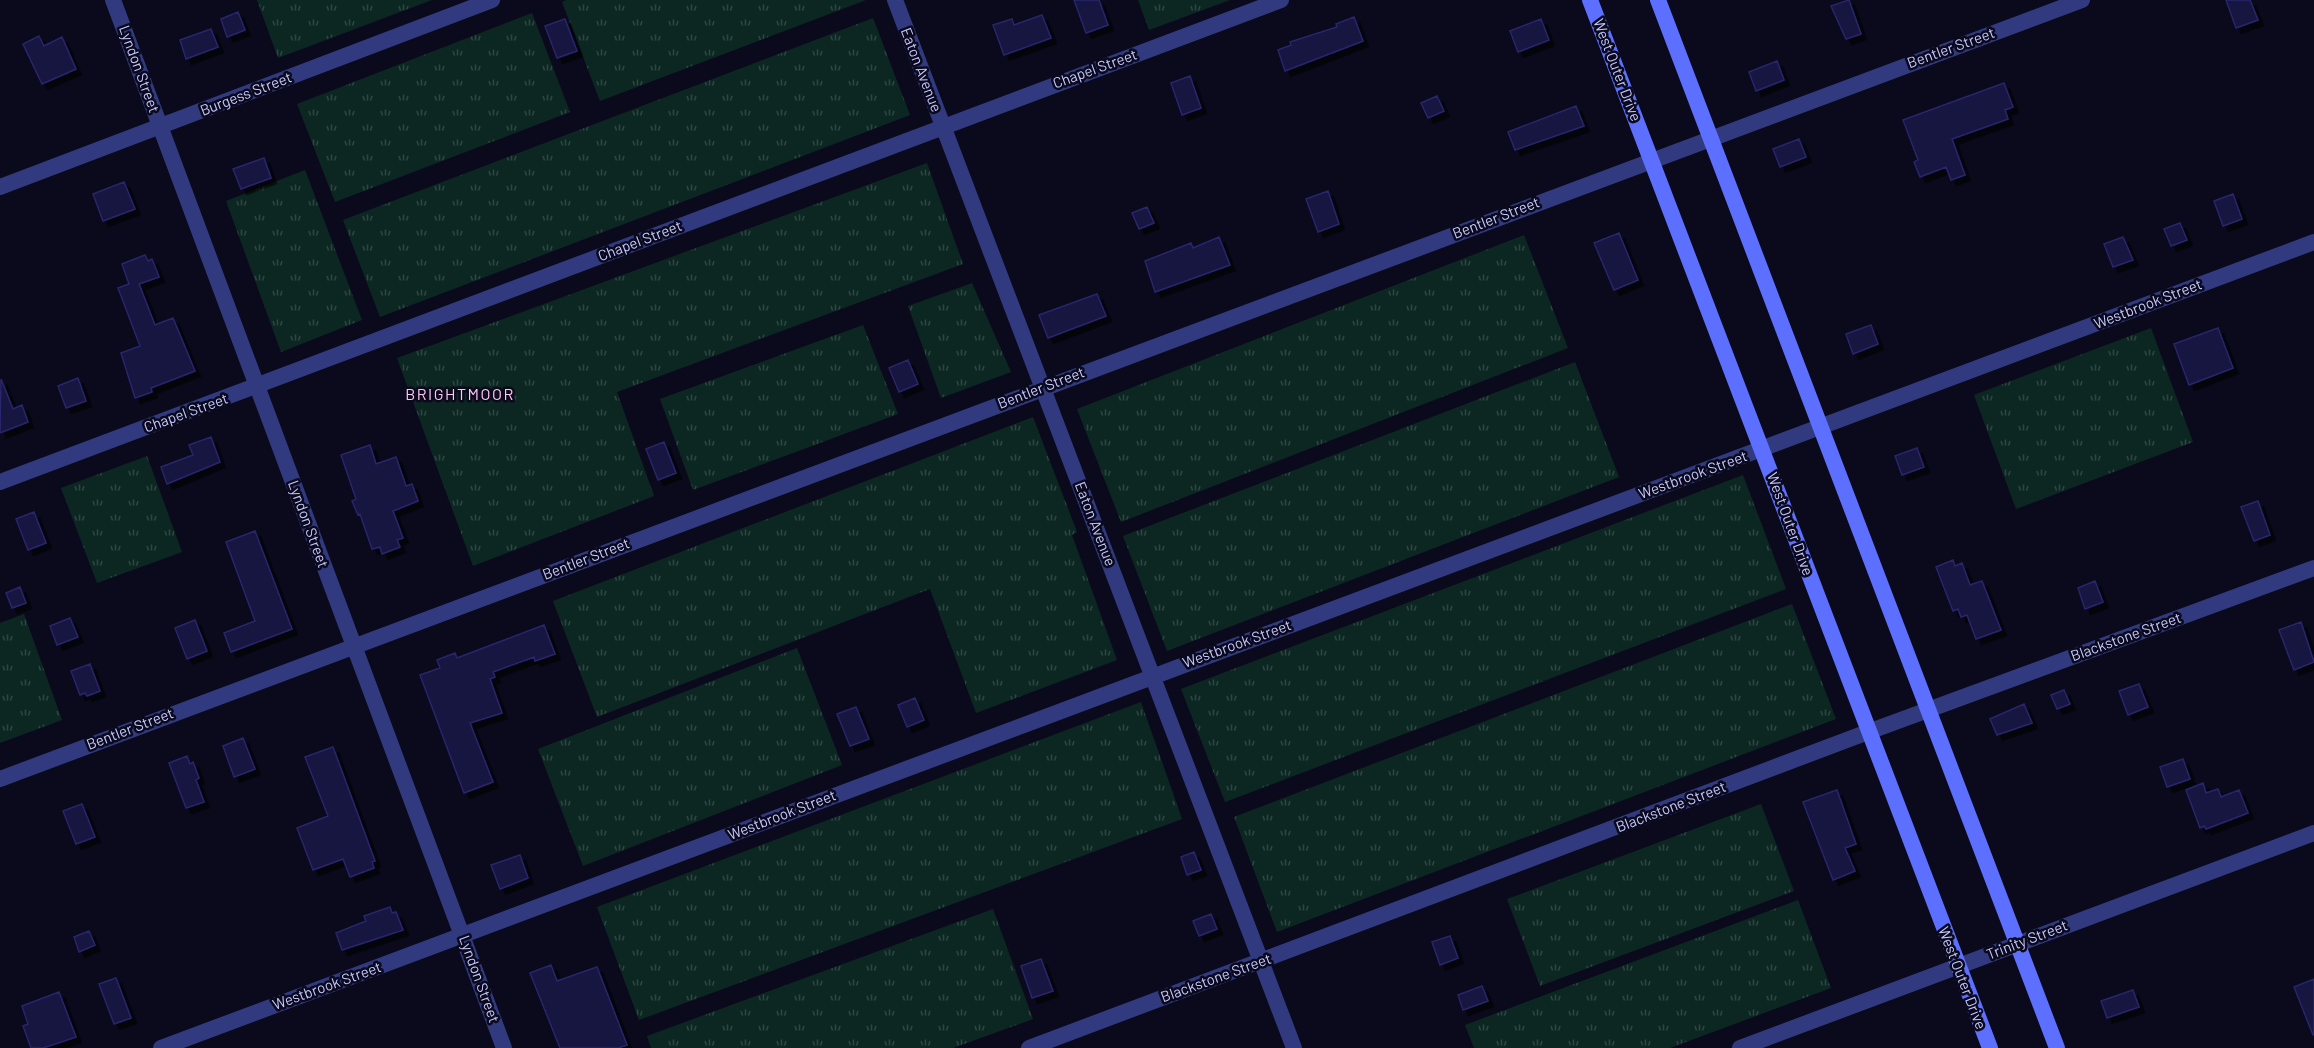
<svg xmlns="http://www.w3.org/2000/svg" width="2314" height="1048" font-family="Barlow,sans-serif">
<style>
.grass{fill:url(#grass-tufts)}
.building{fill:#17143f;stroke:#29256c;stroke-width:1.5;filter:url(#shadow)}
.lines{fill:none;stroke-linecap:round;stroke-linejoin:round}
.minor{stroke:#31397f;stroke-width:16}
.secondary{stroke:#5c6fff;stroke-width:16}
.labels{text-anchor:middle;stroke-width:5;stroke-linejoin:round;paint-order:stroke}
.street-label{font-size:15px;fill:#c5c7ff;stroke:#0a0a1c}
.neighbourhood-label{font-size:16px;letter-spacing:1.5px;fill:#ffc7f3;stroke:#0a0a1c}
</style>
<defs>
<pattern id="grass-tufts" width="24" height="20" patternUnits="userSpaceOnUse" patternTransform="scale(1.5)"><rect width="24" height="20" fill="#0c2722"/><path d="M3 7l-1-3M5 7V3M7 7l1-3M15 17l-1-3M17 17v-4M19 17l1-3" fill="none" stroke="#2e4543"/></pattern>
<filter id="shadow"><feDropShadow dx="5.5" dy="5.5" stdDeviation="0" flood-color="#0009"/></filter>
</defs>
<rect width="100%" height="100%" fill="#0a0a1c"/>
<path class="grass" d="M257 0H432L278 58Z
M566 0H866L600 101 562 2Z
M1138 0H1230L1149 30Z
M532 13 570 112 335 202 297 104Z
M873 18 910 115 380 317 343 220Z
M927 163 963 264 617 392 654 496 473 566 397 358Z
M305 170 362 320 281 352 226 201Z
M1524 235 1568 348 1121 522 1077 409Z
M972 283 1011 372 941 398 908 306Z
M863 325 898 414 693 490 660 399Z
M2151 328 2193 442 2016 509 1974 395Z
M1575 362 1619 477 1167 651 1123 536Z
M1033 417 1077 532 1072 535 1117 660 976 713 930 589 597 717 553 601Z
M147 456 182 552 97 583 61 488Z
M1743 475 1786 589 1225 802 1181 689Z
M1792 604 1836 719 1277 932 1234 817Z
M24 614 62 720 0 743V623Z
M797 648 842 765 583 866 538 749Z
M1141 702 1182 819 639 1020 597 907Z
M1761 804 1794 891 1540 986 1507 899Z
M1798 900 1831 988 1670 1048H1474L1465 1025Z
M993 909 1033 1019 953 1048H651L647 1036Z"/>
<path class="building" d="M1074 0H1099L1108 25 1086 33Z
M1849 0 1861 34 1846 39 1831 6Z
M2226 0H2250L2258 20 2236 28Z
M238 12 245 30 227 37 221 19Z
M1042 15 1051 38 1004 55 993 25 1012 19 1014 25Z
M1354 17 1363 41 1285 71 1278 50 1291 45 1290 42 1337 27 1336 24Z
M565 19 577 51 557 58 545 26Z
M1541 19 1549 40 1518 52 1510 31Z
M211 29 218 47 186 59 180 40Z
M39 36 44 46 62 37 76 69 42 84 23 44Z
M1777 61 1784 80 1756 91 1749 72Z
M1190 76 1201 108 1182 115 1171 83Z
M2004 83 2013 107 2005 110 2008 119 1952 139 1965 175 1951 180 1946 167 1920 177 1914 162 1918 160 1903 120Z
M1437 96 1444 111 1428 118 1421 103Z
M1576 106 1584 126 1515 150 1508 132Z
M1799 139 1806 157 1780 167 1773 149Z
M264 158 271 178 241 189 233 169Z
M124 182 135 209 103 221 93 194Z
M1328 191 1339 224 1318 232 1306 199Z
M2233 194 2242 219 2223 226 2214 201Z
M1147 207 1154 223 1139 229 1132 213Z
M2180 223 2187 240 2171 246 2164 229Z
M1619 233 1638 280 1614 290 1594 243Z
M1219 237 1230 265 1155 292 1145 261 1191 243 1193 248Z
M2123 237 2133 260 2113 267 2104 244Z
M145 255 148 261 152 259 159 277 139 284 155 325 173 318 195 371 151 388 152 392 135 398 121 353 140 346 118 288 129 284 122 264Z
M1097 294 1106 316 1048 338 1039 315Z
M1871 325 1878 344 1853 354 1846 334Z
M2218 328 2233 368 2189 385 2174 344Z
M908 360 918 384 899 392 889 368Z
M78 378 86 401 66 408 58 386Z
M1 379 13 409 22 405 28 422 0 433Z
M211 437 220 462 167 484 161 467 193 455 189 445Z
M664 442 676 473 658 480 646 449Z
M370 445 376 464 396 457 406 486 412 484 418 501 393 511 403 538 397 540 400 547 382 554 380 547 372 549 360 514 358 515 352 501 356 499 341 455Z
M1917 448 1924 467 1902 475 1895 456Z
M2258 501 2270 535 2254 541 2241 507Z
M34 512 46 543 28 550 16 519Z
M255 531 292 629 231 652 224 633 255 621 226 542Z
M1953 560 1955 566 1962 563 1970 585 1982 581 2001 630 1976 639 1967 615 1961 617 1958 609 1953 611 1936 567Z
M2095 581 2103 602 2085 609 2078 588Z
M20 587 26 603 12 608 6 593Z
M70 618 78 637 57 645 50 626Z
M195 620 207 651 187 659 175 628Z
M2301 622 2314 662 2294 670 2279 630Z
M544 625 555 654 535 661 534 657 493 672 495 677 490 679 502 713 470 723 493 782 464 793 420 675 440 668 437 660 455 653 457 658Z
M90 664 100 691 87 696 85 693 80 695 71 671Z
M2139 684 2148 707 2128 715 2119 691Z
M2064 690 2070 704 2057 709 2051 695Z
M915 698 924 720 907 727 898 705Z
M2024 704 2032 723 1997 735 1990 719Z
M856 707 869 739 850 746 837 714Z
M243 738 255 769 234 777 223 746Z
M333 747 375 861 372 862 374 868 350 877 343 859 313 870 297 828 328 816 305 757Z
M187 756 190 764 193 762 199 778 196 780 204 802 186 808 169 763Z
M2183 759 2190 779 2167 787 2160 767Z
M2203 783 2206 793 2218 789 2221 797 2239 790 2248 813 2206 829 2204 826 2200 828 2186 790Z
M1837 790 1856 844 1845 848 1855 871 1833 880 1803 802Z
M82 804 95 837 76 844 63 811Z
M1194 852 1201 870 1187 875 1181 857Z
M520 855 528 878 500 889 491 865Z
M390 907 392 913 396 912 403 930 342 950 336 933 366 921 364 916Z
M1211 914 1217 929 1199 936 1193 921Z
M89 931 95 945 79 952 74 937Z
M1450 936 1458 958 1440 965 1432 942Z
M1041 959 1053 991 1032 998 1021 966Z
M551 965 557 981 597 967 627 1045 618 1048H560L530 973Z
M116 978 131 1018 114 1024 99 984Z
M2314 979V1035H2313L2294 987Z
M1482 986 1488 1001 1463 1010 1458 995Z
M2133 990 2139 1007 2107 1018 2101 1001Z
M59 992 76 1037 43 1048H31L23 1026 28 1024 22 1006Z"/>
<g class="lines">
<path class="minor" d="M113 0 504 1048
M895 0 1294 1048
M0 187 492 0
M0 482 1281 0
M0 779 2082 0
M161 1048 2314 242
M1029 1048 1868 732 2314 568
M1740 1048 2314 833"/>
<path class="secondary" d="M1590 0 1990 1048
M1658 0 2057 1048"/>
</g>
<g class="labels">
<g class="street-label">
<text transform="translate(1951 48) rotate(-20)" y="5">Bentler Street</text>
<text transform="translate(139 69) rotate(70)" y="5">Lyndon Street</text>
<text transform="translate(1095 69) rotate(-20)" y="5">Chapel Street</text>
<text transform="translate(921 70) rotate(69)" y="5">Eaton Avenue</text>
<text transform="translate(1617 70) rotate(69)" y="5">West Outer Drive</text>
<text transform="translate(246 94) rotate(-21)" y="5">Burgess Street</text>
<text transform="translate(1496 218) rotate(-21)" y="5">Bentler Street</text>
<text transform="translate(640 241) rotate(-21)" y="5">Chapel Street</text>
<text transform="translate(2148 304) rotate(-21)" y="5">Westbrook Street</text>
<text transform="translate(1041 388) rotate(-21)" y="5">Bentler Street</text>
<text transform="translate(186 413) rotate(-20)" y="5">Chapel Street</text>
<text transform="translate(1693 475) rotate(-20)" y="5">Westbrook Street</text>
<text transform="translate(308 524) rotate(70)" y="5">Lyndon Street</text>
<text transform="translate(1095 524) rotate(69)" y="5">Eaton Avenue</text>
<text transform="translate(1790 524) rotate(70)" y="5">West Outer Drive</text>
<text transform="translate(586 559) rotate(-21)" y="5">Bentler Street</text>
<text transform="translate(2126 637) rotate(-20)" y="5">Blackstone Street</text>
<text transform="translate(1237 644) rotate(-20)" y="5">Westbrook Street</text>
<text transform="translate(130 729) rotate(-21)" y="5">Bentler Street</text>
<text transform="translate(1671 807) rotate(-21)" y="5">Blackstone Street</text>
<text transform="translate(782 815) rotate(-21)" y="5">Westbrook Street</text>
<text transform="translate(2027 940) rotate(-21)" y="5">Trinity Street</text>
<text transform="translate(1216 978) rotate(-20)" y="5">Blackstone Street</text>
<text transform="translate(1962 978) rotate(69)" y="5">West Outer Drive</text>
<text transform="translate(479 979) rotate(70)" y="5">Lyndon Street</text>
<text transform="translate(327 986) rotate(-20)" y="5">Westbrook Street</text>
</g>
<g class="neighbourhood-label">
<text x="460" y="400">BRIGHTMOOR</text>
</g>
</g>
</svg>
